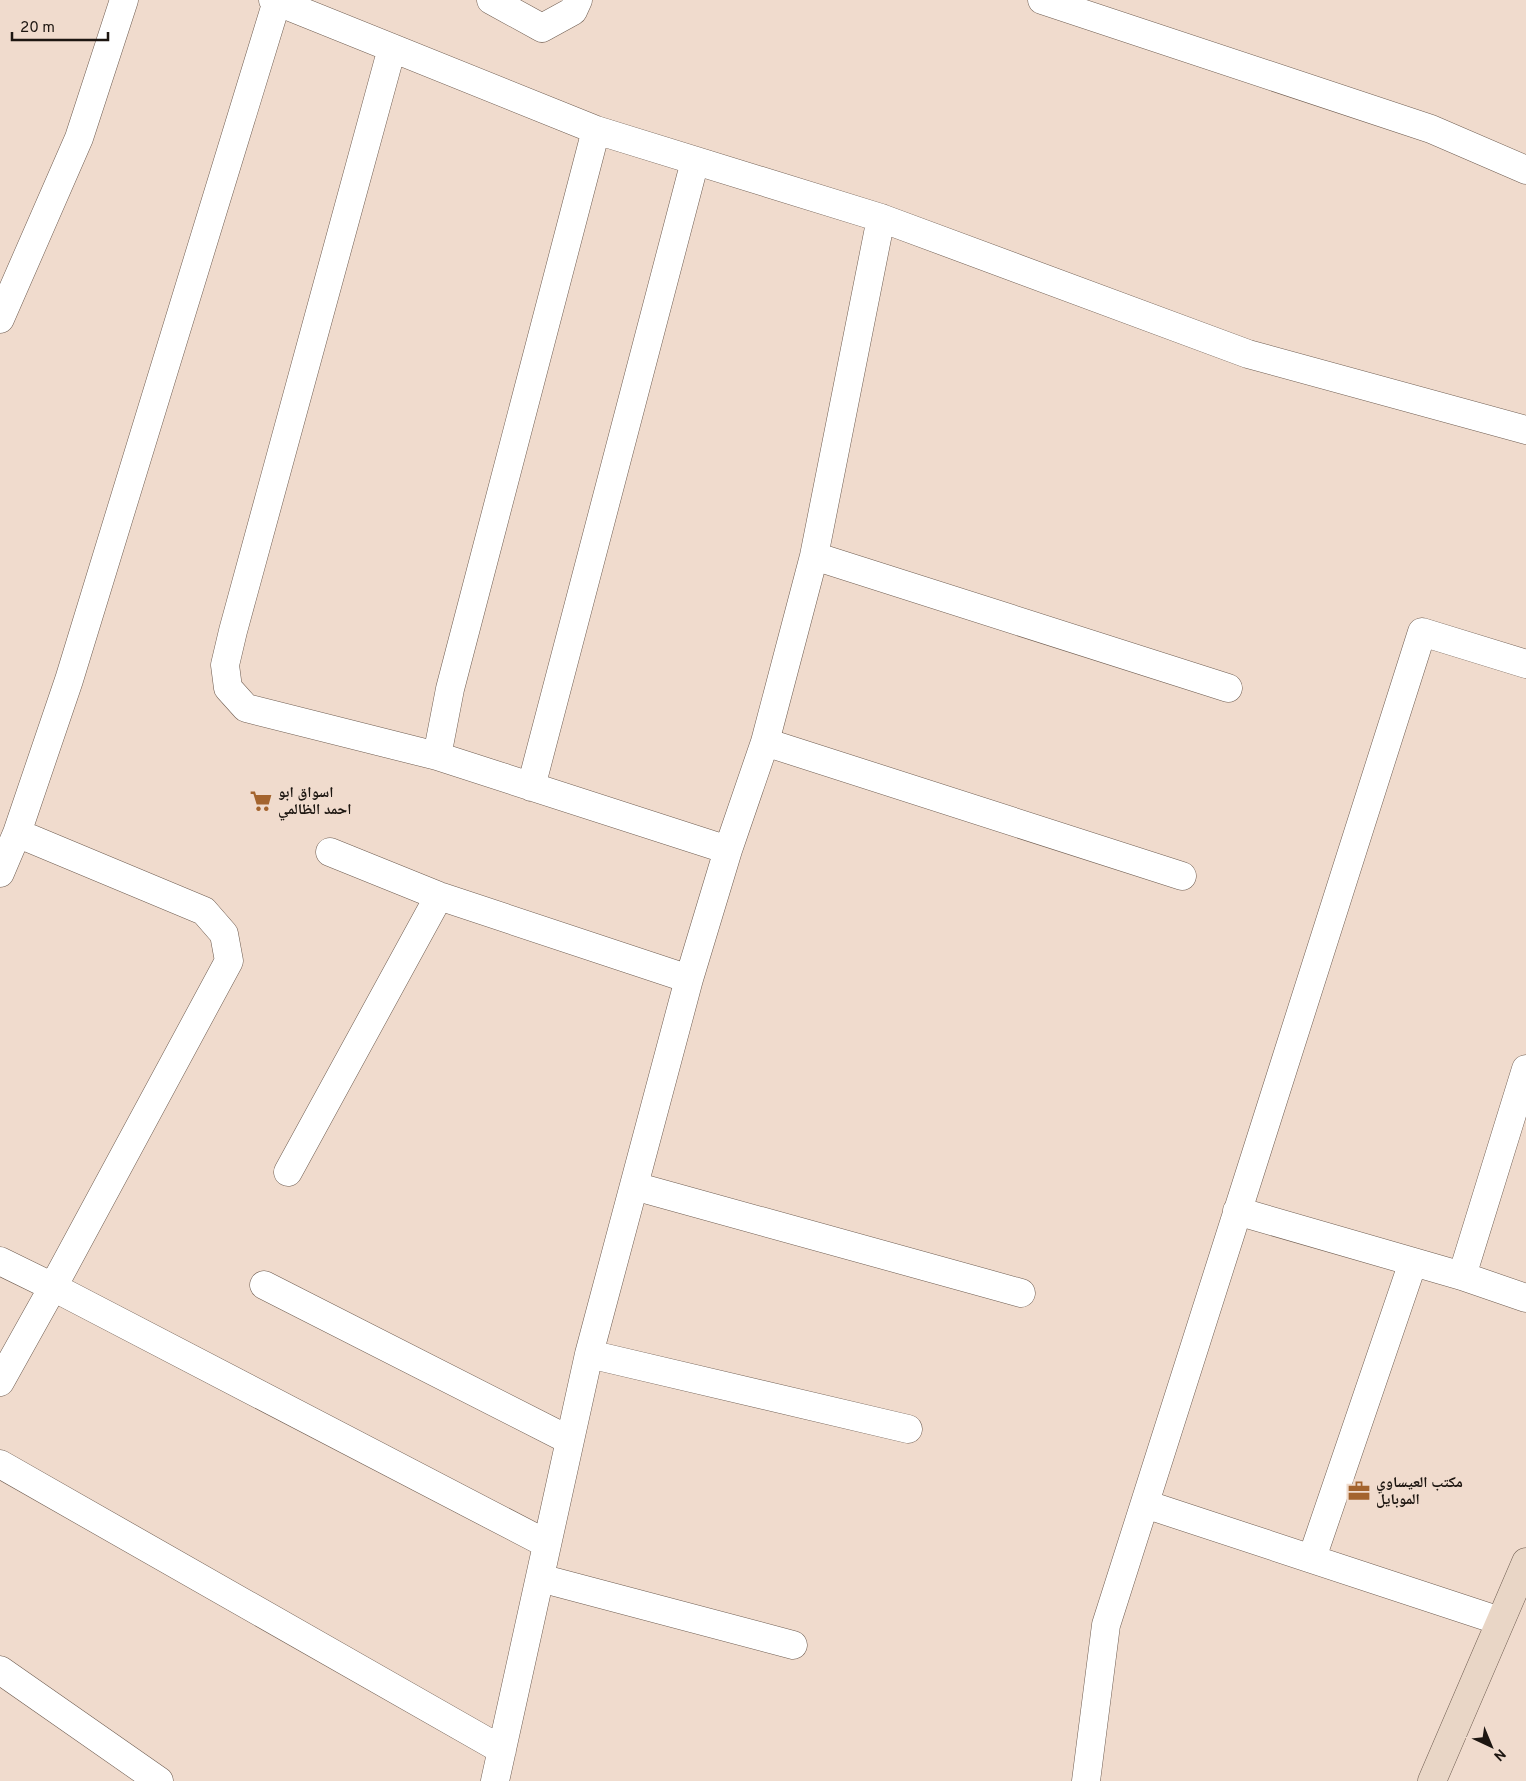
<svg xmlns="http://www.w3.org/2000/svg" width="1526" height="1781" font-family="Overpass,'Noto Naskh Arabic',sans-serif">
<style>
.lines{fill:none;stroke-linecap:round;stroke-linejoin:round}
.street-casing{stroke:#6e5c50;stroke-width:29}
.secondary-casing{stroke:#6e5c50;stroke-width:29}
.street{stroke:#fff;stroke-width:28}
.secondary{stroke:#e9d6c6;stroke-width:28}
.labels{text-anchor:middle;stroke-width:4;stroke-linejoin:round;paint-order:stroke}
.poi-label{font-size:15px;font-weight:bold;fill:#1d1611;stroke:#f0dbcd;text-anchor:start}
</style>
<rect width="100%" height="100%" fill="#f0dbcd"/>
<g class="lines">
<g class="street-casing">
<path id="street" d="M273 0 596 130 881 218 1248 354 1526 430
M491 0 542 28 573 11 578 0
M1042 0 1431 129 1526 170
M392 48 233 631 225 665 228 688 246 708 437 756 728 850
M0 319 79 138 124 0
M814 556 1228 688
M765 742 1182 876
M437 756 450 689 596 130
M531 787 695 161
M330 852 439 896 689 979
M0 873 17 833 69 680 277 1
M288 1172 439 896
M634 1186 1021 1293
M1237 1211 1462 1276 1526 1298
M0 1261 53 1287 547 1544
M1462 1276 1526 1069
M264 1285 569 1440
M589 1354 908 1429
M0 1382 53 1287 229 961 224 934 204 911 17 833
M0 1464 502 1750
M1145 1504 1500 1621
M1312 1558 1413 1262
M540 1578 793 1645
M0 1670 159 1781
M495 1781 589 1354 689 979 728 850 765 742 814 556 881 218
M1086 1781 1106 1625 1422 632 1526 664"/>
</g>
<g class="secondary-casing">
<path id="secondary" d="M1432 1781 1526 1562"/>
</g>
<use href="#street" class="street"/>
<use href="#secondary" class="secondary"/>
</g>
<defs>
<g id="supermarket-bare" transform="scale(1.725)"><path d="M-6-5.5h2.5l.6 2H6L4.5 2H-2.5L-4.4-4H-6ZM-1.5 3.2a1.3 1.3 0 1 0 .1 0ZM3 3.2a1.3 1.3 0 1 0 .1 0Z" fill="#a4642e" stroke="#f0dbcd" stroke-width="2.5" paint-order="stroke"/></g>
<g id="office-bare" transform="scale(1.725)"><path d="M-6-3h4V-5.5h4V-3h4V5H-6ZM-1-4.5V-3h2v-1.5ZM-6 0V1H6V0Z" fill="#a4642e" stroke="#f0dbcd" stroke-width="2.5" paint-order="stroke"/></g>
</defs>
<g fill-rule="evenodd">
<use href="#supermarket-bare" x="261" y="801"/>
<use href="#office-bare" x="1359" y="1491"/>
</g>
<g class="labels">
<g class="poi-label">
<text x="278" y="797">اسواق ابو<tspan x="278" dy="17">احمد الظالمي</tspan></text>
<text x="1376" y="1487">مكتب العيساوي<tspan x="1376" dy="17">الموبايل</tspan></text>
</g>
</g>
<g transform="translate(1491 1746) rotate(136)" stroke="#f0dbcd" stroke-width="4" paint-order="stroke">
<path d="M0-4L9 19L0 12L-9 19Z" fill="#1d1611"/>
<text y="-8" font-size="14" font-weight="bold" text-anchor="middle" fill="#1d1611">N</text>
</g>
<path d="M12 32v8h96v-8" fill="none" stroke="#1d1611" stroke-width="2.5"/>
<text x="20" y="32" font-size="15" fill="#1d1611" stroke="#f0dbcd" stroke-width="4" paint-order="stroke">20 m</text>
</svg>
